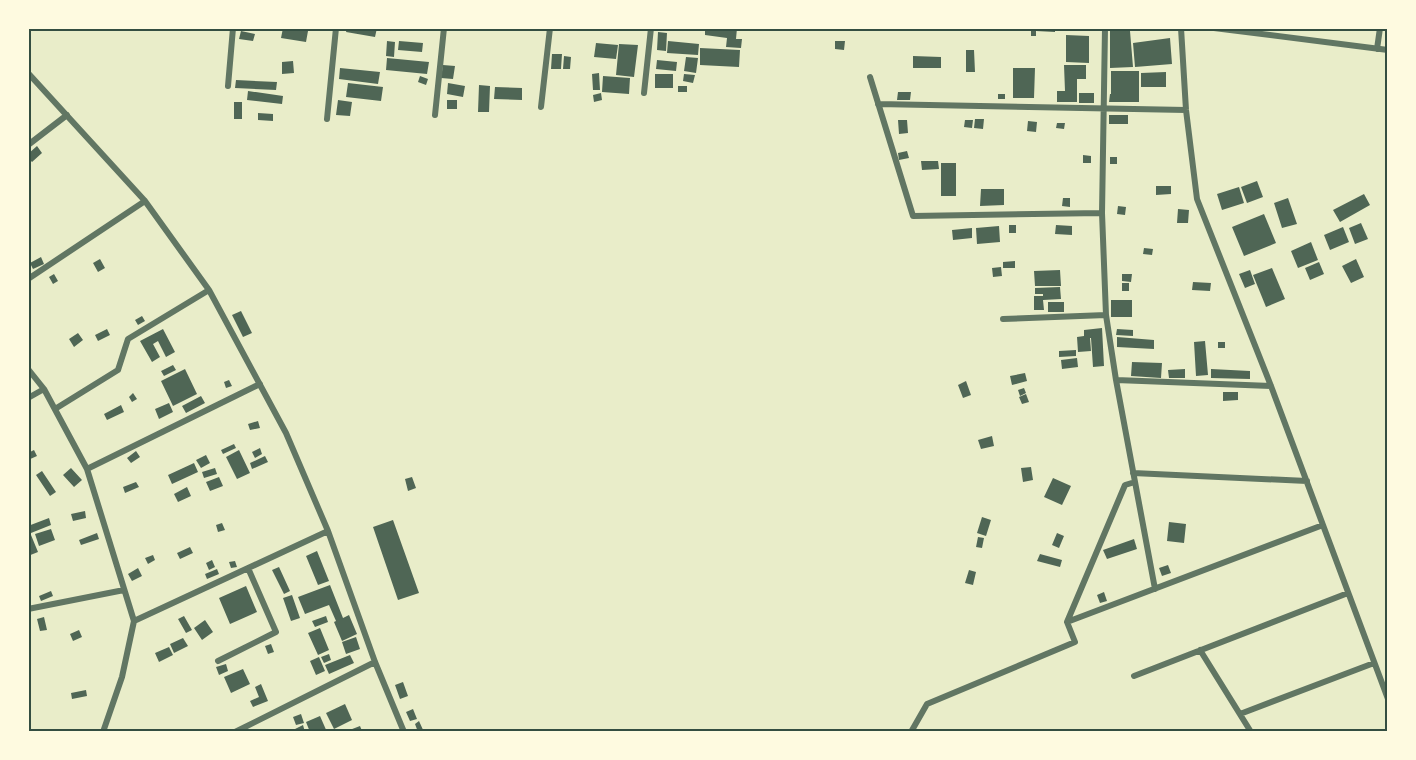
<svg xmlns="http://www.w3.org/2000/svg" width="1416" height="760" font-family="'Sofia Sans Condensed',sans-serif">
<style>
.building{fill:#4f6655}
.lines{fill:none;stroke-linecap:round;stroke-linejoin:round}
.minor{stroke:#617663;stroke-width:6}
.neatline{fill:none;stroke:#344e41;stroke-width:2}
</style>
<rect width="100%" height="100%" fill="#e9edc9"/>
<path class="building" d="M283 28 308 31 306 42 281 38Z
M347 28H377L375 37 346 32Z
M705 28H737L736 39H742L741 48 726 47 727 38 705 35Z
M1031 28H1055V32L1036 31V36H1031Z
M241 31 255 34 253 41 239 39Z
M1110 31H1130L1133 67 1110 68Z
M658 32 667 33 666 51 657 50Z
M1066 35 1089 36V63L1066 62Z
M1170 38 1172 64 1135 67 1133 43Z
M387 41 395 42 394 57 386 56Z
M399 41 423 43 422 52 398 50Z
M668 41 699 44 698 55 667 53Z
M835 41H845L844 50 835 49Z
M596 43 618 45 616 59 594 57Z
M619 44 638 45 634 77 616 75Z
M700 48 740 50 739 67 700 65Z
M966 50H974L975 72H966Z
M552 54H562L561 69H551Z
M564 56 571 57 570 69H563Z
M913 56 941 57V68H913Z
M686 57 698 58 696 73 684 71Z
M387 58 429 62 427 74 386 70Z
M657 60 677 62 676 71 656 69Z
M293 61 294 73 282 74V62Z
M443 65 455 66 453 79 441 78Z
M1064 65H1086V79H1077V102H1057V91H1065Z
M340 68 380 72 378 84 339 79Z
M1013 68H1035L1034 98H1013Z
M1111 71H1139V102H1109L1110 94H1111Z
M1166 72V87H1141V73Z
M599 73 600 90H593L592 74Z
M655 74H673V88H655Z
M684 74 695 75 693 83 683 81Z
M420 76 428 79 426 85 418 82Z
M603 76 630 78 629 94 602 92Z
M236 80 277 82 276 90 235 88Z
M348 83 383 87 381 101 346 97Z
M448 83 465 86 463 97 447 94Z
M479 85 490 86 489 112H478Z
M678 86H687V92H678Z
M495 87 522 88V100L494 99Z
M248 91 283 96 282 104 247 100Z
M898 92H911L910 100H897Z
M601 93 602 100 594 102 593 95Z
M1079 93H1094V103H1079Z
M998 94H1005V99H998Z
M338 100 352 102 350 116 336 115Z
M447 100H457V109H447Z
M234 102H242V119H234Z
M258 113 273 114V121L258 120Z
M1109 115H1128V124H1109Z
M975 119H984L983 129 974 128Z
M898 120H907L908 133 899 134Z
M965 120H973L972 128 964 127Z
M1028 121 1037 122 1036 132 1027 131Z
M1057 123H1065L1064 129 1056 128Z
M37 146 42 153 32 162 28 158V154Z
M907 151 909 158 899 160 898 153Z
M1083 155 1091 156V163H1083Z
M1110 157H1117V164H1110Z
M921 161H938L939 169 922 170Z
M941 163H956V196H941Z
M1257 181 1263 197 1247 203 1241 187Z
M1156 186H1171V194L1156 195Z
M1239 187 1244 203 1222 210 1217 194Z
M981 189H1004V205L980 206Z
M1364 194 1370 205 1340 222 1333 210Z
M1063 198H1070V207L1062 206Z
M1288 198 1297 224 1282 228 1274 203Z
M1118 206 1126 207 1125 215 1117 214Z
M1178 209 1189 210 1188 223H1177Z
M1264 214 1276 243 1244 256 1232 227Z
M1361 223 1368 239 1355 244 1349 228Z
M1009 225H1016V233H1009Z
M1056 225 1072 226V235L1055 234Z
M999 226 1000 242 977 244 976 228Z
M1343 227 1349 242 1330 250 1324 235Z
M972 228V238L953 240 952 230Z
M1311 242 1318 260 1298 268 1291 251Z
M1144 248 1153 249 1152 255 1143 254Z
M41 257 44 264 33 269 30 263Z
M100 259 105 268 98 272 93 263Z
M1356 259 1364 277 1351 283 1342 266Z
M1015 261V268H1003V262Z
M1319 262 1324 274 1310 280 1305 268Z
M1001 267 1002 276 993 277 992 268Z
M1272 268 1285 299 1266 307 1253 275Z
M1060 270 1061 286H1035L1034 271Z
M1250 270 1255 284 1245 288 1239 274Z
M54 274 58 281 53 284 49 277Z
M1122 274H1132L1131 282 1122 281Z
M1193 282 1211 283 1210 291 1192 290Z
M1122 283H1129V291H1122Z
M1060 287 1061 299 1043 300 1044 310H1034V296H1043V294H1035V288Z
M1111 300H1132V317H1111Z
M1048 302H1064V312H1048Z
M241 311 252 333 243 337 232 315Z
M142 316 145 321 138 325 135 320Z
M1102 328 1104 366 1093 367 1091 338H1090L1091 351 1078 352 1077 337 1084 336V330Z
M107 329 110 335 98 341 95 335Z
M163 329 175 352 166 357 158 341 153 344 160 357 152 362 140 341Z
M1117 329 1133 330V336L1116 335Z
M78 333 83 340 74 347 69 339Z
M1117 337 1154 340V349L1117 347Z
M1205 341 1208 375 1196 376 1194 342Z
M1218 342H1225V348H1218Z
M1076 350V356L1059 357V351Z
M1077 358 1078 367 1062 369 1061 360Z
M1132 362 1162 363 1161 378 1131 376Z
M173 365 176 370 164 376 161 371Z
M185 369 197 394 173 406 161 381Z
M1185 369V378H1169L1168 370Z
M1211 369 1250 371V379L1211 378Z
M1025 373 1027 381 1012 385 1010 376Z
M229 380 232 386 226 388 224 382Z
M966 381 971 395 963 398 958 385Z
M1024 388 1026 393 1020 396 1018 390Z
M1223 392H1238V400L1223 401Z
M133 393 137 399 132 402 129 397Z
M1026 394 1029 402 1022 404 1019 397Z
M201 396 205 403 186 413 182 406Z
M169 403 173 412 159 419 155 409Z
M121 405 124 412 107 420 104 414Z
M258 421 260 428 250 430 248 424Z
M992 436 994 446 981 449 978 440Z
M234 444 236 448 223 454 221 450Z
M260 448 262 454 255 458 252 452Z
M34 450 37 456 28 460V453Z
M239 450 250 473 237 479 226 457Z
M136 451 140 457 131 463 127 458Z
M206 455 210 463 201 468 196 460Z
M265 456 268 462 252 469 250 463Z
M194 463 198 472 172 484 168 475Z
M1031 467 1033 480 1023 482 1021 468Z
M71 468 82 480 74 487 63 475Z
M215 468 217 474 204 478 202 472Z
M42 471 56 492 50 496 36 475Z
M219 477 223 486 210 491 206 482Z
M412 477 416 488 408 491 405 479Z
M1053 478 1071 486 1062 505 1044 497Z
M136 482 139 487 125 493 123 487Z
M187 487 191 496 178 502 174 494Z
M85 511 86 518 73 521 71 514Z
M982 517 991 520 986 536 977 533Z
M49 518 51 525 31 533 28 526Z
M393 520 419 593 398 600 373 527Z
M1169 522 1186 524 1184 543 1167 541Z
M222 523 225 530 218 532 216 525Z
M51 529 55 540 39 546 35 534Z
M97 533 99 539 81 545 79 540Z
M1057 533 1064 536 1059 548 1052 545Z
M31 535 38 552 28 556V536Z
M978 537 984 538 982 548 976 547Z
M1134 539 1137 549 1107 559 1103 550Z
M190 547 193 553 180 559 177 553Z
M317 551 329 581 318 585 306 556Z
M1040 554 1062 560 1060 567 1037 561Z
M153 555 155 560 148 564 145 558Z
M212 560 215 567 209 570 206 563Z
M235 561 237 567 231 568 229 562Z
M1168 565 1171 573 1162 576 1159 568Z
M279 567 290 591 284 594 272 570Z
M138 568 142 576 132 581 128 574Z
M217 569 219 574 207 579 205 574Z
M969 570 976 572 973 585 965 583Z
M330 585 343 618 349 615 357 634 342 641 334 622 336 621 329 605 305 614 298 597Z
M246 586 257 612 230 624 219 598Z
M51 591 53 596 41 601 39 596Z
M1104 592 1107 601 1100 603 1097 595Z
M292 595 300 618 291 621 283 598Z
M184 616 192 630 186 633 178 619Z
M326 616 328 622 315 627 312 621Z
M44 617 47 630 40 631 37 619Z
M205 620 213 632 202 640 194 628Z
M320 628 329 650 318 655 308 633Z
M79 630 82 637 73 641 70 634Z
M356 637 360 649 346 654 342 642Z
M183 638 188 646 174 653 170 644Z
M271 644 274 652 268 654 265 646Z
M169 647 173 655 159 662 155 653Z
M329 654 331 660 324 663 321 657Z
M350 655 354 663 329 674 325 665Z
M319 657 325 671 316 675 310 661Z
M226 664 228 671 219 675 216 667Z
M243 669 250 684 231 693 224 677Z
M403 682 408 696 400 699 395 685Z
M261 684 268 701 253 707 250 701 259 697 255 687Z
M86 690 87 696 72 699 71 693Z
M345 704 352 720 334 729 326 713Z
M413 709 417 719 410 721 406 712Z
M301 714 304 723 296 725 293 717Z
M320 716 327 732H310L306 722Z
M419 721 424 732H418L415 724Z
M303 725 305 732H289Z
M360 726 362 731 347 732V731Z"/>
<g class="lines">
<path class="minor" d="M1105 28 1102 213 1106 315 1116 380 1155 589
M1181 28 1186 110 1197 199 1271 386 1388 699
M1214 28 1388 50
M1377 49 1380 28
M28 73 145 201 209 290 286 433 328 531 375 662 404 732
M870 77 913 216 1102 213
M228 86 233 28
M644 93 651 28
M878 104 1186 110
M541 107 550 28
M435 115 444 28
M327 119 336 28
M28 145 67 115
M28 279 145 201
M1003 319 1106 315
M28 369 44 389 87 469 134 621 122 677 103 732
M1116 380 1271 386
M28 398 44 389
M55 409 118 370 128 339 209 290
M87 469 260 384
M1133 473 1307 481
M28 609 124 590
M134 621 328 531
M1067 622 1323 525
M1200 650 1251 732
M218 661 276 632 248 568
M1134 676 1348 593
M1240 714 1374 663
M235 732 375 662
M911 732 927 704 1075 642 1067 622 1125 485 1135 482"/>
</g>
<rect width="1416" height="760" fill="none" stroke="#fefae0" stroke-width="60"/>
<rect x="30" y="30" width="1356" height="700" class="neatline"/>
</svg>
